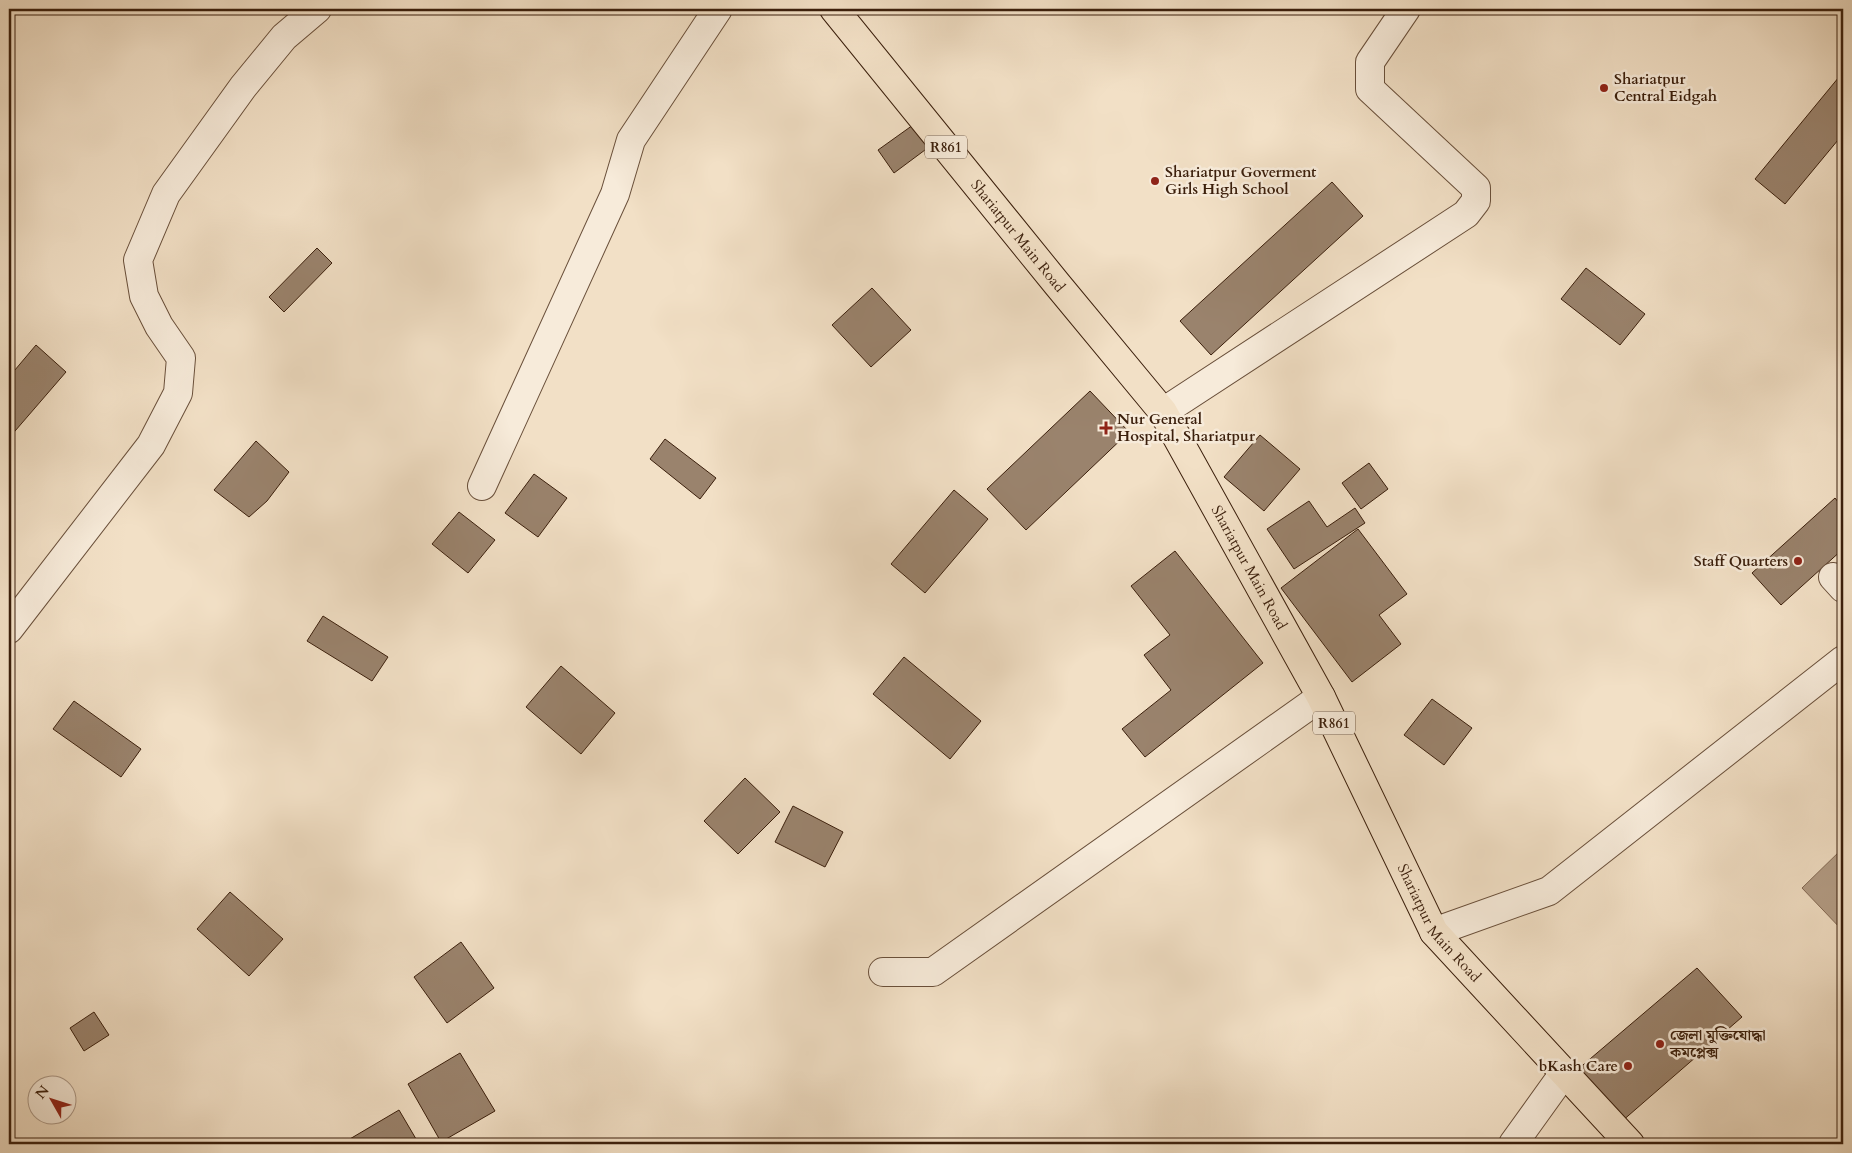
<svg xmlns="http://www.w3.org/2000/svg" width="1852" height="1153" font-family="Cardo,'Noto Serif Bengali',serif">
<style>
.water{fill:#b49e87;stroke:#846b56}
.building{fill:#9a836d;stroke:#3b1f0c}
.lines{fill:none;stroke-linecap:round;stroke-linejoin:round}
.minor-casing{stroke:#694f3a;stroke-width:30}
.primary-casing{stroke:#3b1f0c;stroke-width:30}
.minor{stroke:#f7ebda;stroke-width:28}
.primary{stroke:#f2e0c6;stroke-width:28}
.poi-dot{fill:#8f2418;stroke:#f7ebda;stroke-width:2}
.labels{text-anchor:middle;stroke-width:5;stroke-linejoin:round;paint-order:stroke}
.shield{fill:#f7ebda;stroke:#735c4a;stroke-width:1}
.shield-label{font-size:14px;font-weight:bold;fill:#3b1f0c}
.poi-label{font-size:15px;font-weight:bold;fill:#3b1f0c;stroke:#f7ebda;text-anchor:start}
.street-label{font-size:15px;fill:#3b1f0c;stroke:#f7ebda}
</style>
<rect width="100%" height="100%" fill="#f2e0c6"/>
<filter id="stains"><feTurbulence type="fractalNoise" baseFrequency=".004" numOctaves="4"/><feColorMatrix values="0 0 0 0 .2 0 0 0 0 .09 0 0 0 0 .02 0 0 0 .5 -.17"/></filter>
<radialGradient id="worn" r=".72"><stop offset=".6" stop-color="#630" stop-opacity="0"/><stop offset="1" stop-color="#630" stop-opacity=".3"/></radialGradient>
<path class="water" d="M1843 188V246L1838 233V195Z
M1843 848V931L1802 888Z"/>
<path class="building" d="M1839 77 1843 80V134L1785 204 1755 179Z
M913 125 929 147 894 173 878 150Z
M1332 182 1363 216 1211 355 1180 321Z
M317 248 332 263 284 312 269 297Z
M1586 268 1645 314 1620 345 1561 299Z
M872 288 911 330 871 367 832 325Z
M36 345 66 372 9 438V377Z
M1090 391 1129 432 1026 530 987 489Z
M1260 435 1300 469 1264 511 1224 477Z
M665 439 716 478 700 499 650 459Z
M256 441 289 472 267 501 249 517 214 490Z
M1369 463 1388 489 1361 509 1342 483Z
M534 474 567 498 538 537 505 513Z
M954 490 988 519 925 593 891 564Z
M1835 498 1843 508V549L1781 605 1752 573Z
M1309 501 1327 527 1355 508 1365 523 1294 569 1267 529Z
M459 512 495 540 468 573 432 544Z
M1358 529 1407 594 1379 615 1401 644 1352 682 1281 588Z
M1175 551 1263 663 1145 757 1122 729 1171 690 1144 655 1170 635 1131 586Z
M323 616 388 657 372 681 307 641Z
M904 657 981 721 950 759 873 694Z
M561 666 615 713 581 754 526 707Z
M1432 699 1472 728 1444 765 1404 735Z
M74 701 141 749 121 777 53 729Z
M745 778 780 812 738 854 704 821Z
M793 806 843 832 825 867 775 842Z
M230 892 283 939 249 976 197 929Z
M461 942 494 988 447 1023 414 977Z
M1697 968 1742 1017 1621 1122 1577 1070Z
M94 1012 109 1035 84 1051 70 1028Z
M460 1053 495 1111 441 1142 408 1084Z
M399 1110 419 1144H344L343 1143Z"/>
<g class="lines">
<g class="minor-casing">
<path id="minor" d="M1163 412 1466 214 1476 201V188L1370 89V62L1406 9
M482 486 615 194 631 140 718 9
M1833 577 1843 588
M9 629 151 445 178 393 181 358 159 326 144 296 138 260 166 194 243 87 284 37 317 9
M1434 932 1549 891 1843 660
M883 972H933L1321 697
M1513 1144 1564 1073"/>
</g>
<g class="primary-casing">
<g id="primary">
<path id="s1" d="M834 9 1057 284 1163 412 1321 697 1434 932 1630 1144"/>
</g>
</g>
<use href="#minor" class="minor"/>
<use href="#primary" class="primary"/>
</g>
<g class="poi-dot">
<circle cx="1604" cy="88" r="5"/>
<circle cx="1155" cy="181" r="5"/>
<path d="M1103.5 420.5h5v5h5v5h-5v5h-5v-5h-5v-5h5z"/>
<circle cx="1798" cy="561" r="5"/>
<circle cx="1660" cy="1044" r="5"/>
<circle cx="1628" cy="1066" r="5"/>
</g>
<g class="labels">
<g class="shield">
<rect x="925" y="135.5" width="42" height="23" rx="4"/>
<rect x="1313" y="711.5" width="42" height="23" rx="4"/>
</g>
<g class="shield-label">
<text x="946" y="152">R861</text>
<text x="1334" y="728">R861</text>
</g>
<g class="poi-label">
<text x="1614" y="84">Shariatpur<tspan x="1614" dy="17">Central Eidgah</tspan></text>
<text x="1165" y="177">Shariatpur Goverment<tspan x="1165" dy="17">Girls High School</tspan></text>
<text x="1117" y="424">Nur General<tspan x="1117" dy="17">Hospital, Shariatpur</tspan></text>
<text x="1788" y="566" text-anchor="end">Staff Quarters</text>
<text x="1670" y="1040">জেলা মুক্তিযোদ্ধা<tspan x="1670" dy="17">কমপ্লেক্স</tspan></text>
<text x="1618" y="1071" text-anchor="end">bKash Care</text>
</g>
<g class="street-label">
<text dy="5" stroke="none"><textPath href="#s1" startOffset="292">Shariatpur Main Road</textPath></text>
<text dy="5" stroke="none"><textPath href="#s1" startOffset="698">Shariatpur Main Road</textPath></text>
<text dy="5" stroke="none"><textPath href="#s1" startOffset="1102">Shariatpur Main Road</textPath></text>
</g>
</g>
<rect width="1852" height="1153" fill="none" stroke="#f2e0c6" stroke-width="30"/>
<rect x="10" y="10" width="1832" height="1133" fill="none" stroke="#3b1f0c" stroke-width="2.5"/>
<rect x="15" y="15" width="1822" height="1123" fill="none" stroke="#3b1f0c"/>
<g transform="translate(52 1100) rotate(309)"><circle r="24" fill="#f7ebda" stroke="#ac9988"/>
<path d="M0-4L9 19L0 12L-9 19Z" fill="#8f2418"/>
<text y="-8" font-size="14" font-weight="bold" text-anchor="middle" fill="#3b1f0c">N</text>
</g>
<rect width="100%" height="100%" filter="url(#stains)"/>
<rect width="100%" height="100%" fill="url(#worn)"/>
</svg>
